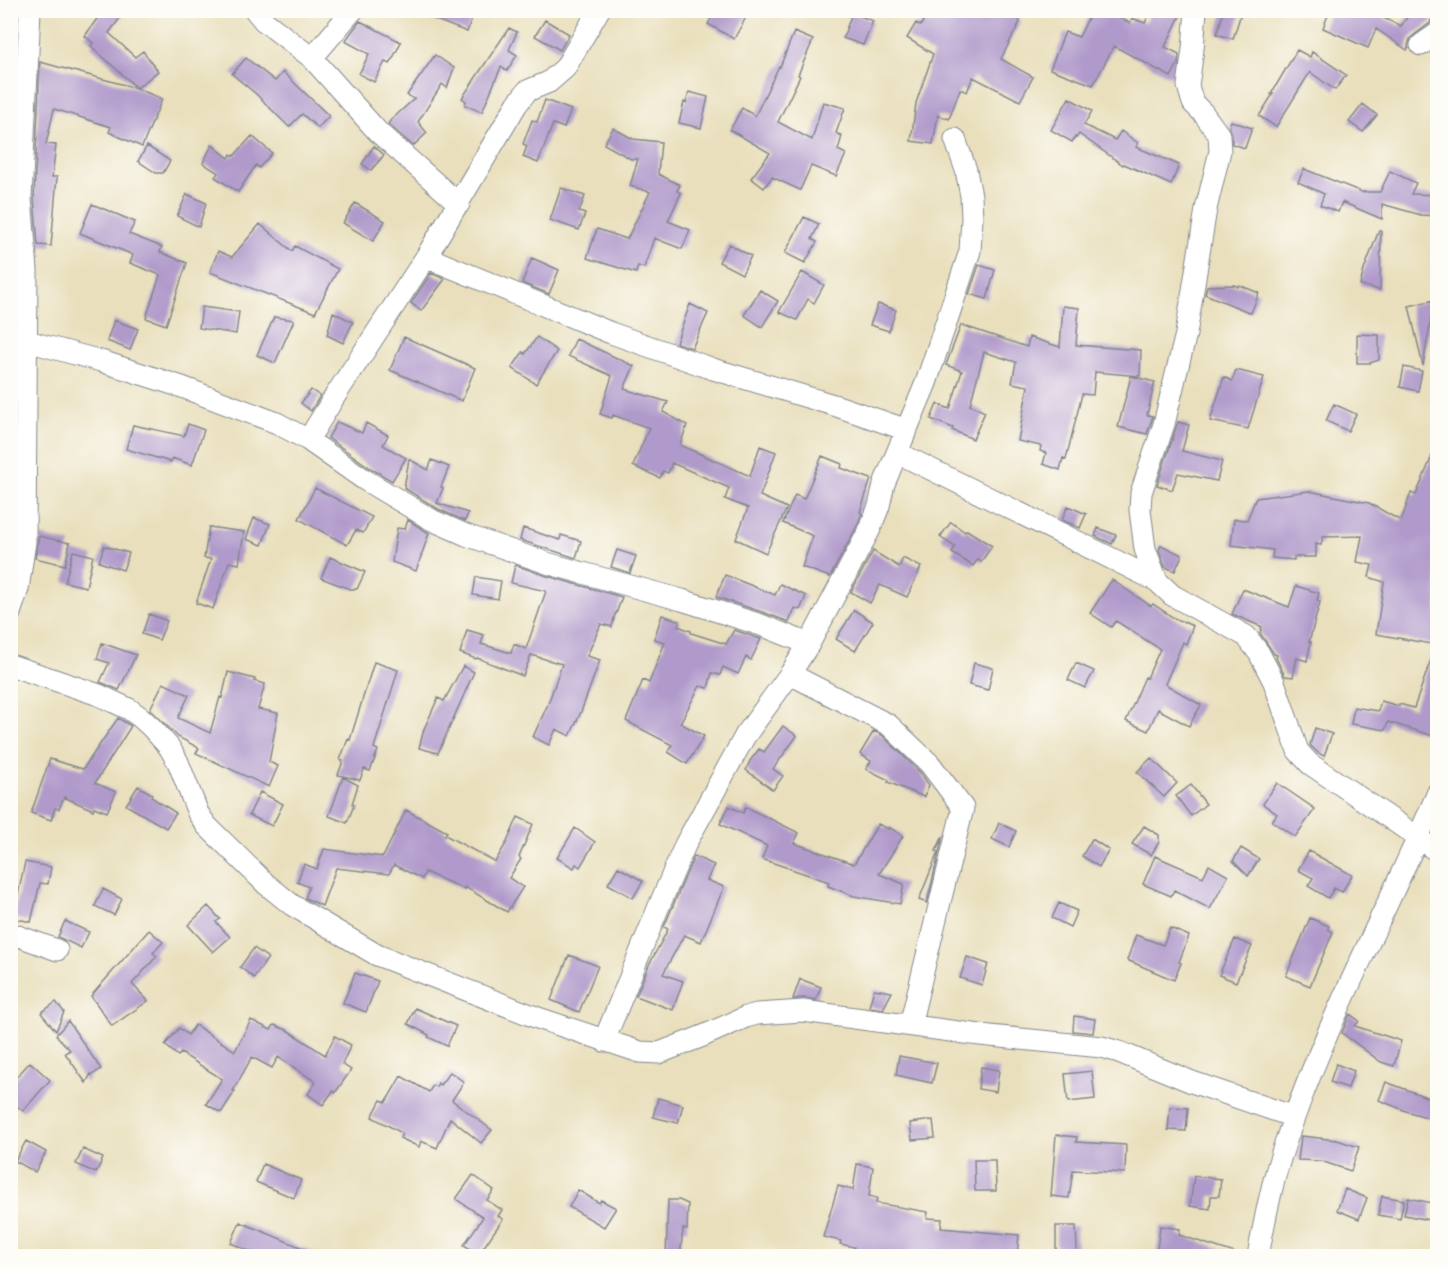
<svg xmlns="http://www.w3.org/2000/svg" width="1448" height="1267" font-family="Alegreya,serif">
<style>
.building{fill:#b09acb}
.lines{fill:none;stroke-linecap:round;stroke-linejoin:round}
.minor-casing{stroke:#82878d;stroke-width:23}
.minor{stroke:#fff;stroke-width:21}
</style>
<rect width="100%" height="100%" fill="#fdfcf7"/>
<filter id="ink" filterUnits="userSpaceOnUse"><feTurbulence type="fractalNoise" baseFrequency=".0167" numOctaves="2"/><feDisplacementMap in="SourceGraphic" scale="12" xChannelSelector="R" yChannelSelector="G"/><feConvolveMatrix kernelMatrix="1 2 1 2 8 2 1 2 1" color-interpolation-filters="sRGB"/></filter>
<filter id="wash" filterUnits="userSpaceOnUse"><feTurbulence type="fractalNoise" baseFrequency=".008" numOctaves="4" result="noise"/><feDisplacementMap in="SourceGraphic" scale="24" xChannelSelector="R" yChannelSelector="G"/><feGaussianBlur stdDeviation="1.35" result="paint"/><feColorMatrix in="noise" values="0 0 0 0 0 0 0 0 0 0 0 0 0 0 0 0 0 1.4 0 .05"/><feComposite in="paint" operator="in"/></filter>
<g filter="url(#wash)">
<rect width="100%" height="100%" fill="#e9dfbc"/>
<g id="blocks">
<path class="building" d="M103 10H126L109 33 135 57 143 51 158 71 137 88 91 46 93 43 85 36Z
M415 10H475L467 32 415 12Z
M716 10H750L734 39 708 24Z
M928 10H1015L1020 22 1001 59 1033 77 1020 101 973 77 967 92 960 89 949 119 938 115 933 144 911 141 916 103 933 54 907 38 916 23 921 26Z
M1092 10H1105L1130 23 1132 18 1145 23 1151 10H1183L1165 47 1179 54 1178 64 1171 77 1114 46 1093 85 1050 69 1065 32 1079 37Z
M1224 10H1242L1233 39 1217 34Z
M1330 10H1366L1401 26 1412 10H1435L1430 23 1414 35 1410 39 1408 46 1409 49 1408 48 1407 50 1376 29 1368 48 1323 28Z
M852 13 873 21 863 45 843 38Z
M545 20 569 34 560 50 535 36Z
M360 21 401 42 390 64 385 62 374 82 359 74 369 54 345 41Z
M509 28 517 32 509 50 517 55 507 71 501 67 482 112 465 105 466 101 462 98Z
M794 32 813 40 798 75 800 76 778 122 812 140 823 102 845 108 836 133 842 136 838 150 846 154 836 176 811 166 800 190 772 177 764 188 751 178 770 153 730 130 742 108 755 116 779 66 780 67Z
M1297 50 1310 57 1312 52 1346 75 1335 90 1310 72 1276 127 1259 116 1273 94H1271Z
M435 55 454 68 447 88 442 84 418 122 427 133 413 146 388 124 391 120 414 99 407 95Z
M246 58 275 81 283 72 329 116 318 128 302 114 289 127 256 94 232 74Z
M40 62 136 88 162 99 142 147 109 132 111 127 54 109 46 144 56 145 52 177H57L51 246 38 245 34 198Z
M689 92 708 97 701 128 679 123 684 102 686 103Z
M1069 98 1092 111 1084 125 1115 140 1121 131 1138 143 1136 147 1179 165 1171 185 1124 164 1123 165 1079 134 1076 138 1075 137 1072 142 1051 130Z
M545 100 571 110 564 128 553 124 538 163 523 157 527 146 523 144 532 120 537 122Z
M1363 104 1377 115 1363 132 1349 122Z
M1231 121 1252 128 1245 148 1232 144V134L1229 127Z
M613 128 633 139 661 142 658 174 680 185 677 191 681 193 668 221 690 230 682 249 654 238 644 268 638 266 636 273 587 258 597 229 627 239 650 192 630 186 638 159H631L604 144Z
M252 136 272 153 259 168 256 165 238 192 215 177 218 173 203 163 212 145 229 158 231 154 234 156Z
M147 146 170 161 163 173H156L138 161Z
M374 146 384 155 371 170 362 164Z
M1304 169 1364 193V192H1380L1390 171 1416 183 1411 194 1437 195V216L1421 215 1382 204V219L1342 202 1338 212 1320 205 1324 194 1298 182Z
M561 188 585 196 579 212 585 214 579 230 550 220Z
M187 194 206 203 199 227 177 216Z
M355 203 385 221 373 241 343 223Z
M92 204 135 222 129 234 162 247 160 252 187 263 166 325 146 318 160 275 130 263 133 255 80 233Z
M804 217 819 224 812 239 817 242 805 263 785 253Z
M260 224 292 251 295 246 338 269 315 313 210 272 218 251 232 257Z
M1379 230H1381L1380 290 1360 285 1364 270Z
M729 244 751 256 742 274 719 262Z
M532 258 559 270 549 294 522 283Z
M979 265 995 270 987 299 969 294Z
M802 272 824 285 814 303 808 299 797 320 779 312Z
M431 273 445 279 421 311 411 303Z
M1234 285 1238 287 1239 285 1259 293 1251 313 1205 294 1207 286Z
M760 290 778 301 762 327 744 315Z
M1434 300 1423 366 1409 306Z
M690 304 708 313 692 348 676 343Z
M878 304 896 310 889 331 870 325Z
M1063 306 1079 308 1076 345 1141 350 1140 376 1095 372 1093 395 1082 394 1066 459 1063 458 1060 470 1043 464 1046 453 1040 451 1041 446 1018 441 1028 386 1012 383 1016 362 984 352 970 405 985 412 973 439 952 430 953 428 931 419 937 404 950 409 962 371 946 365 961 325 1027 347 1029 337 1060 347Z
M202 307 239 312 236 334 199 328Z
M333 312 353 322 343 343 327 335Z
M274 317 294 320 275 363 257 355Z
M114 320 138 329 130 350 107 341Z
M1357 334 1379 335V360L1370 363H1357Z
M404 337 475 368 462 401 390 370Z
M537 337 557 351 536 384 512 368 523 352 525 354Z
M576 339 634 366 624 389 668 402 663 412 687 425 680 445 750 476 760 446 776 452 760 496 787 508 766 553 736 539 748 508 725 499 729 488 672 463 668 473 663 471 660 478 633 466 649 428 613 415 612 418 600 414 612 376 568 356Z
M1404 367 1422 371 1418 391 1400 387Z
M1236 370 1264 377 1248 429 1210 421 1224 377 1232 381Z
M1131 376 1155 382 1147 415 1153 416 1147 434 1118 427Z
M311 390 320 396 311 411 301 403Z
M1334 404 1356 414 1348 431 1326 421Z
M337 422 362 433 366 423 388 435 383 445 406 458 392 481 372 469 328 438Z
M1178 422 1189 425 1182 451 1222 461 1217 481 1178 473 1172 490 1157 485Z
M188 424 204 430 192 465 172 458 171 462 126 449 133 425 184 436Z
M1437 444V645L1376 634 1384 582 1369 577 1372 565 1357 562 1362 536 1323 537 1321 545 1316 544V557H1294V560L1272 558 1273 550 1231 545 1234 519 1247 520 1256 498 1309 491 1369 503 1401 521 1411 493 1416 495Z
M822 456 842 464 841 468 871 479 860 512 862 513 858 524 830 577 802 567 813 536 783 523 795 495 804 499Z
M409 459 428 470 432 460 449 467 441 487 443 488 437 503 468 513 465 521 438 509 404 488Z
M315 488 372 517 363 533 356 530 347 545 299 519Z
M1068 506 1086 514 1080 528 1062 520Z
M254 518 270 524 262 545 246 539Z
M408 520 429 533 416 571 392 562 397 528 405 529Z
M951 522 965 532 967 530 992 546 981 562 978 559 973 566 952 553 955 547 940 537Z
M209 527 244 532 239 564 229 562 213 609 196 603 211 559 204 558Z
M523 528 560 540 561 535 581 541 576 558 520 540Z
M1098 528 1116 535 1112 544 1095 536Z
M39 536 70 543 65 565 35 558Z
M1161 545 1182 555 1175 571 1165 567 1159 550Z
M104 546 129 553 123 570 99 562Z
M617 550 636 556 630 573 611 567Z
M73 551 93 556 86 587 65 582Z
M873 551 899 567 903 558 921 567 907 597 880 585 870 603 851 592Z
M330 557 365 572 357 589H350L321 578Z
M515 565 547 576 622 597 616 614H615L612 627 601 624 587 656 600 660 581 712 570 736 556 729 549 745 533 737 548 704 562 664 531 655 523 676 477 658 476 659 460 653 467 630 484 635 481 644 511 653 514 644 526 649 546 591 511 583Z
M725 575 775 595 780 584 806 596 800 610 795 608 789 622 765 613 716 597Z
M476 577 501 581 498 599 473 595Z
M1112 580 1151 606 1153 604 1174 618 1193 626 1186 644 1183 642 1165 684 1201 705 1189 726 1158 709 1148 731 1126 721 1145 677 1147 678 1160 649 1116 621 1111 627 1090 613Z
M1296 586 1319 593 1317 600 1320 602 1309 642H1311L1307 661 1297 658 1293 677 1285 676 1276 658 1277 655 1274 654 1260 633 1262 627 1232 614 1243 589 1289 607Z
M854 610 873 622 855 651 836 639Z
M149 614 167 621 159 640 142 634Z
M662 615 680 621 678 626 691 631V633L726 644 734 630 761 639 751 660 746 657 738 674 723 667 720 675 712 673 708 688 700 686 680 723 704 736 687 764 668 752 672 745 626 721 643 680 649 683 665 642 654 639Z
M102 643 136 655 119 690 100 682 109 663 97 659Z
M1435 648H1437V737L1388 722 1385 730 1351 724 1354 707 1378 711 1381 701 1399 706V704L1414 708Z
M374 662 398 670 374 748 378 750 370 771 364 769 360 780 338 775 343 761 340 760 348 739 350 740Z
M974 663 993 668 988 690 969 685Z
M1076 663 1094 671 1085 688 1068 680Z
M463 666 474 672 438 753 419 748 424 729 438 698 444 701Z
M228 672 255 679 254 681 265 684 258 709 278 713 269 762 278 766 269 787 196 753 199 748 178 737 150 709 163 683 189 695 178 718 210 733 220 697 222 698Z
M118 718 131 726 95 783 116 792 107 812 94 807 93 810 64 797 59 809 55 808 51 820 31 813 50 759 83 769Z
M783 726 797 736 773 769 783 776 773 790 746 770 750 761 759 749 764 752Z
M1315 728 1332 734 1324 756 1318 753 1310 745Z
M874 731 882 735 920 772 929 785 924 797 888 782 889 780 866 769 871 761 860 754Z
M1151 758 1177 783 1164 797 1137 772Z
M343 777 358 785 352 804 354 805 347 823 329 816Z
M1277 783 1315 809 1295 837 1272 821 1277 814 1263 804Z
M1191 785 1206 804 1191 816 1176 796Z
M138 786 152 794 151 797 176 813 166 828 126 805Z
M260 792 283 804 272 826 249 815Z
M729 806 743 813 746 807 799 833 794 843 854 864 878 824 888 829 889 827 903 836 879 874 904 884 900 904 854 896 828 886 829 882 762 859 767 846 720 824Z
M406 810 447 832 445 835 495 862 507 842 518 817 533 824 519 857 521 859 509 878 523 887 507 912 465 887 464 889 425 872 422 879 394 865 389 874 336 868 322 906 305 898 309 887 297 882 304 864 317 869 324 849 383 857Z
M999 823 1016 831 1009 847 992 839Z
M1144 826 1159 835V842L1151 855 1132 844Z
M575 828 595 842 580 867 576 864 574 868 557 858Z
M943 836 927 903 919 900 938 852 936 851Z
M1092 839 1109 850 1099 867 1082 856Z
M1241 848 1259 859 1248 876 1233 861Z
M1309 851 1352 875 1342 892 1334 888 1328 898 1308 886 1313 878 1298 870Z
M694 856 714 865 707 880 724 887 701 942 684 935 663 974 683 981 673 1010 636 996 649 965 668 929 664 927Z
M1155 856 1203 877 1209 865 1228 876 1210 909 1174 890 1171 896 1143 884Z
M25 862 51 867 48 884 40 883 31 922 13 918Z
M618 867 643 881 633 898 608 884Z
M103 889 122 899 114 915 95 906Z
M1059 903 1077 911 1070 927 1052 918Z
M208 906 220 919 216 922 230 937 213 952 188 925Z
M1310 918 1329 926 1328 929 1333 932 1310 986 1286 976Z
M65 921 89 932 81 948 58 937Z
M1170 928 1189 936 1179 962 1181 963 1174 980 1127 960 1136 935 1163 945Z
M149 930 163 942 153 953 157 956 132 984 148 1001 112 1026 91 996Z
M1235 939 1252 946 1236 982 1219 975Z
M254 948 268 958 254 978 240 967Z
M569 955 598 966 579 1012 551 1000Z
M967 957 988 964 982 985 960 978Z
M355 973 378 981 366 1012 343 1003Z
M800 979 821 987 816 1000 804 998 793 999Z
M874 989 892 992 883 1009 869 1007Z
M56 1002 64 1012 56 1031 41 1013Z
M415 1008 456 1026 447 1046 428 1037 429 1035 408 1024Z
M1350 1014 1359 1021 1355 1026 1401 1041 1394 1066 1381 1062 1342 1033Z
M1074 1016 1095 1019 1093 1033 1073 1031Z
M251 1020 271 1030 274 1025 287 1030 325 1055 335 1036 351 1045 342 1064 351 1070 335 1093 333 1091 323 1105 308 1094 316 1082 278 1057 272 1068 252 1057 233 1091H235L221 1113 206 1104 222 1079 181 1053 178 1056 165 1045 179 1028 188 1035 195 1025 235 1051Z
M68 1021 101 1069 92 1075 91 1074 86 1083 65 1053 70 1050 56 1035Z
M899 1056 937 1063 932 1083 896 1075Z
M30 1062 50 1080 23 1111 10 1100V1084Z
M1336 1064 1354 1071 1348 1088 1330 1082Z
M981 1067 999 1070 996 1092 978 1089Z
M1092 1071 1095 1099 1068 1102 1065 1074Z
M450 1072 464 1082 452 1100 492 1130 481 1143 450 1118 437 1148 421 1141 419 1147 400 1138 402 1133 372 1117 381 1100 386 1102 401 1076 429 1092 433 1085 436 1087 438 1083 440 1085Z
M1386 1082 1437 1101 1433 1119 1406 1111 1379 1100Z
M658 1098 683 1105 678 1123 653 1117Z
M1170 1107 1188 1108 1186 1131 1168 1130Z
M933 1120 935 1138 912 1140 910 1123Z
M1056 1135 1077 1137 1076 1142 1126 1145 1125 1173 1073 1170 1069 1198 1051 1196Z
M1301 1136 1337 1140 1359 1147 1351 1171 1321 1161 1298 1160Z
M26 1141 46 1152 35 1172 15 1161Z
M83 1149 103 1158 96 1173 76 1164Z
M974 1160H995L996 1191H975Z
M263 1164 301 1180 294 1198 256 1182Z
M857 1164 873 1167 869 1196 877 1198 876 1203 928 1212 927 1218 942 1219 941 1228 1019 1235 1017 1255 992 1253V1257H852L854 1247 840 1244 841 1241 823 1237 838 1186 853 1190Z
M473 1175 494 1190 487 1200 502 1210 498 1216 503 1219 479 1254 464 1245 483 1217 456 1199Z
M1194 1176 1221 1179 1219 1196H1211L1210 1209 1190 1206Z
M1345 1189 1367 1198 1359 1219 1337 1210Z
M578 1190 599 1203 601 1200 616 1208 604 1227 569 1207Z
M1382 1196 1404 1200 1400 1219 1378 1215Z
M1408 1198 1432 1203 1429 1220 1404 1215Z
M668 1200H679L688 1204 687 1230 683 1229 680 1257H666Z
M240 1222 322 1256V1257H263L231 1243Z
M1056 1226H1076L1077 1252 1056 1253Z
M1160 1226 1180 1229 1179 1235 1235 1253V1257H1156Z"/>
</g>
</g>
<g filter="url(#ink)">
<use href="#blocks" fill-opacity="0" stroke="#82878d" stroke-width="1.5"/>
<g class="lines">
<g class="minor-casing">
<path id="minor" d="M255 10 264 21 312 58 353 10
M1196 10 1193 49 1188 86 1193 103 1203 113 1219 135 1220 151 1206 209 1186 334 1179 362 1164 424 1141 493 1140 510 1145 549 1157 581 1172 595 1246 636 1259 653 1274 682 1298 751 1310 764 1400 825 1438 852
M1421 45 1438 33
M312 58 378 132 459 204
M426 257 611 333 713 369 837 406 907 430
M27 341 101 361 182 387 277 423 308 440 335 396 426 257 517 104 527 91 549 82 565 68 599 10
M308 440 365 480 432 520 466 535 550 564 682 600 761 625 809 644
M898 453 1157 581
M10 613 18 589 25 542 27 270 21 198 30 10
M10 665 99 695 129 709 140 717 151 727 169 747 178 762 198 813 206 825 266 884 292 905 377 955 538 1018 640 1052 659 1053 703 1036 746 1017 757 1014 803 1011 980 1035 1102 1047 1119 1052 1192 1082 1294 1117
M790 674 889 725 930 764 963 808 910 1025
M10 933 57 950
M604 1041 659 906 686 843 745 736 790 674 809 644 870 529 879 506 884 484 926 383 970 251 972 218 971 196 966 170 955 139
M1258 1256C1264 1224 1270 1190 1280 1159 1320 1032 1386 914 1438 792"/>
</g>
<use href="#minor" class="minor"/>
</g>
</g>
<rect width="1448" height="1267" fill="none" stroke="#fdfcf7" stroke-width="36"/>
</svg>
